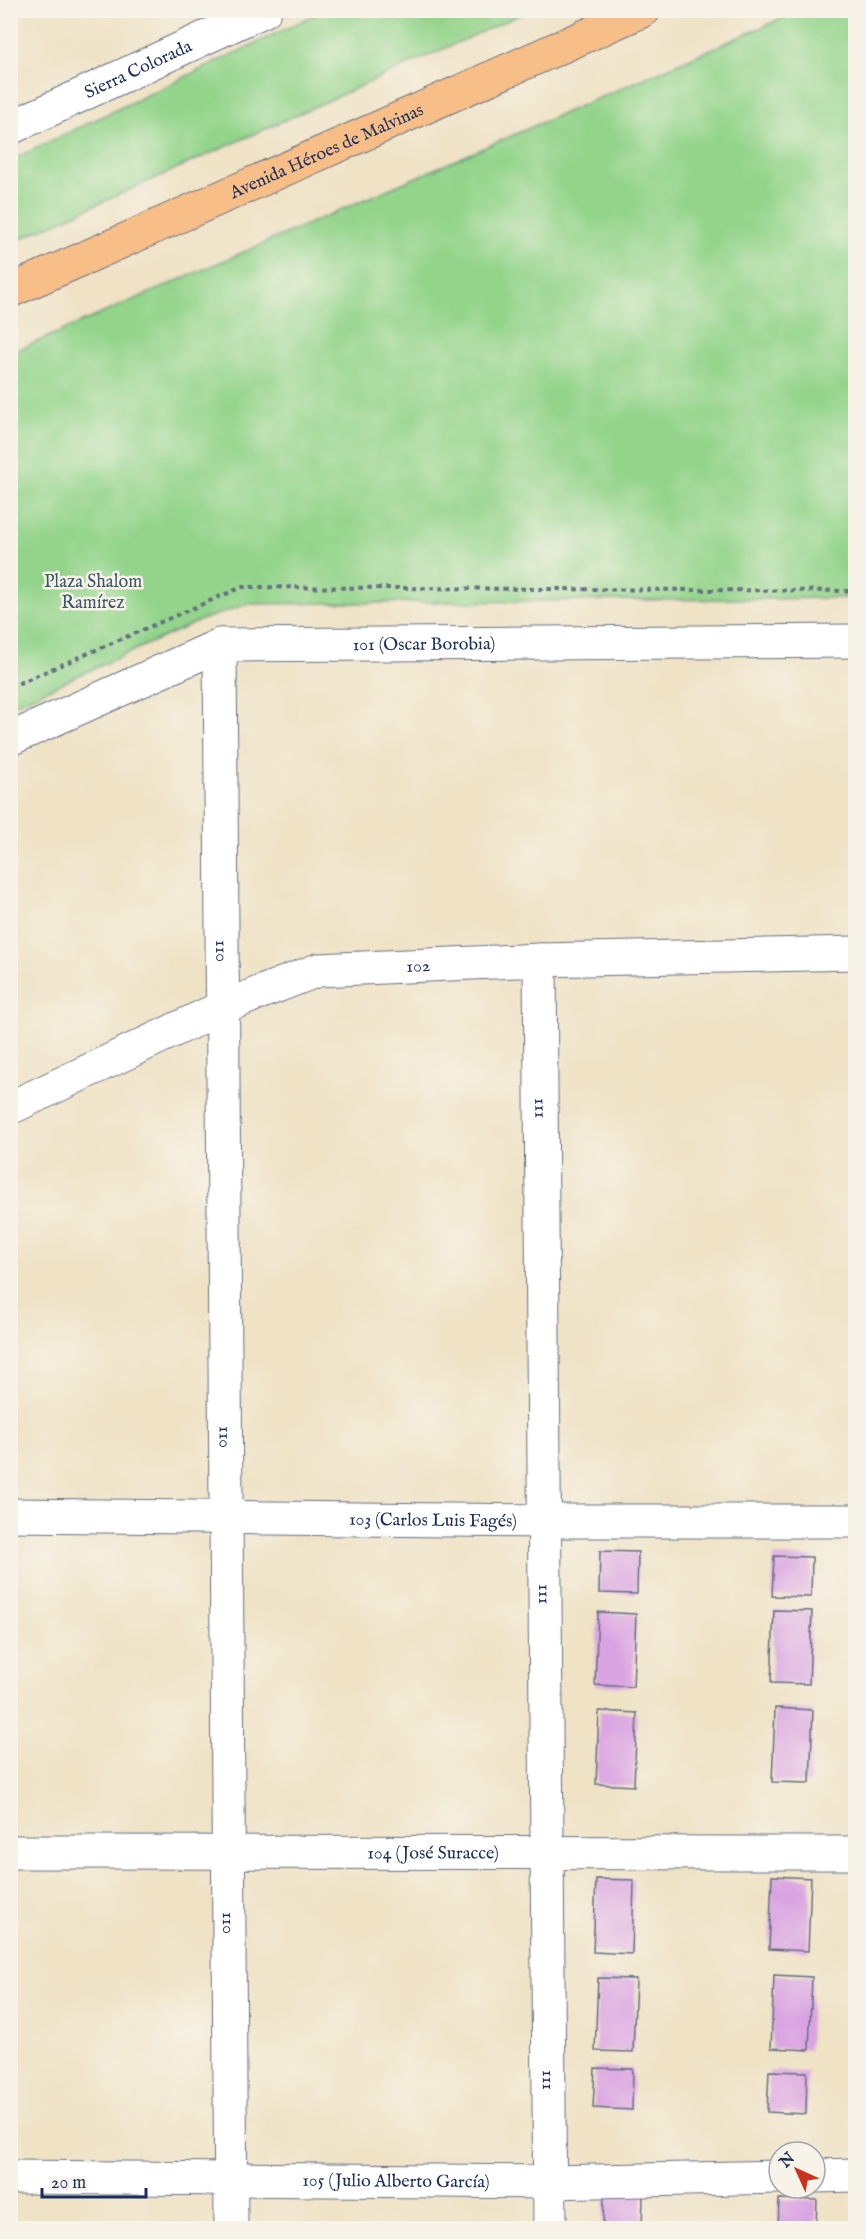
<svg xmlns="http://www.w3.org/2000/svg" width="866" height="2239" font-family="'IM FELL English',serif">
<style>
.green{fill:#93d48a;stroke:#578274;stroke-width:1.5}
.building{fill:#daa4e2}
.lines{fill:none;stroke-linecap:round;stroke-linejoin:round}
.minor-casing{stroke:#656e82;stroke-width:35}
.major-casing{stroke:#656e82;stroke-width:35}
.path{stroke:#656e82;stroke-width:4;stroke-dasharray:4.5 4.5;stroke-linecap:butt}
.minor{stroke:#fff;stroke-width:33}
.major{stroke:#f7be88;stroke-width:33}
.labels{text-anchor:middle;stroke-width:5;stroke-linejoin:round;paint-order:stroke}
.street-label{font-size:18px;fill:#1b2f5e;stroke:#f7f3e8}
.park-label{font-size:18px;fill:#395869;stroke:#f7f3e8}
</style>
<rect width="100%" height="100%" fill="#f7f3e8"/>
<filter id="ink" filterUnits="userSpaceOnUse"><feTurbulence type="fractalNoise" baseFrequency=".0167" numOctaves="2"/><feDisplacementMap in="SourceGraphic" scale="12" xChannelSelector="R" yChannelSelector="G"/><feConvolveMatrix kernelMatrix="1 2 1 2 8 2 1 2 1" color-interpolation-filters="sRGB"/></filter>
<filter id="wash" filterUnits="userSpaceOnUse"><feTurbulence type="fractalNoise" baseFrequency=".008" numOctaves="4" result="noise"/><feDisplacementMap in="SourceGraphic" scale="24" xChannelSelector="R" yChannelSelector="G"/><feGaussianBlur stdDeviation="1.35" result="paint"/><feColorMatrix in="noise" values="0 0 0 0 0 0 0 0 0 0 0 0 0 0 0 0 0 1.4 0 .05"/><feComposite in="paint" operator="in"/></filter>
<g filter="url(#wash)">
<rect width="100%" height="100%" fill="#efe2c5"/>
<path class="green" d="M325 10 528 11 11 243V160Z
M799 11H855V598L248 604 201 620 11 706V353Z"/>
<g id="blocks">
<path class="building" d="M600 1551 638 1552 637 1594 599 1593Z
M774 1556 812 1557 811 1597 772 1596Z
M774 1610 812 1611 809 1684 771 1683Z
M598 1612 636 1614 633 1687 595 1685Z
M775 1708 813 1710 810 1783 772 1782Z
M599 1711 637 1713 634 1786 596 1784Z
M772 1876 811 1878 808 1951 769 1949Z
M596 1879 634 1880 632 1954 593 1952Z
M774 1975 812 1977 809 2050 771 2048Z
M598 1978 636 1979 633 2052 595 2051Z
M595 2068 633 2069 632 2110 593 2108Z
M769 2071 807 2072 806 2114 767 2112Z
M604 2195 643 2196 642 2228H603Z
M779 2199 817 2200 816 2228H778Z"/>
</g>
</g>
<g filter="url(#ink)">
<use href="#blocks" fill-opacity="0" stroke="#656e82" stroke-width="1.5"/>
<g class="lines">
<g class="minor-casing">
<g id="minor">
<path id="s1" d="M10 128 265 10"/>
<path id="s2" d="M220 645 231 2228"/>
<path id="s3" d="M10 739 220 645 856 641"/>
<path id="s4" d="M540 960 550 2228"/>
<path id="s5" d="M10 1108 223 1007 318 970 540 960 856 953"/>
<path id="s6" d="M10 1515 544 1521H856"/>
<path id="s7" d="M10 1852 856 1853"/>
<path d="M815 2176 856 2175"/>
<path id="s8" d="M10 2177 549 2182 779 2177"/>
</g>
</g>
<g class="major-casing">
<g id="major">
<path id="s9" d="M10 291 644 10"/>
</g>
</g>
<path class="path" d="M10 687 242 587 856 591"/>
<use href="#minor" class="minor"/>
<use href="#major" class="major"/>
</g>
</g>
<g class="labels">
<g class="street-label">
<text dy="6" stroke="none"><textPath href="#s1" startOffset="141">Sierra Colorada</textPath></text>
<text dy="6" stroke="none"><textPath href="#s9" startOffset="346">Avenida Héroes de Malvinas</textPath></text>
<text dy="6" stroke="none"><textPath href="#s3" startOffset="434">101 (Oscar Borobia)</textPath></text>
<text dy="6" stroke="none"><textPath href="#s2" startOffset="306">110</textPath></text>
<text dy="6" stroke="none"><textPath href="#s5" startOffset="438">102</textPath></text>
<text dy="6" stroke="none"><textPath href="#s4" startOffset="148">111</textPath></text>
<text dy="6" stroke="none"><textPath href="#s2" startOffset="792">110</textPath></text>
<text dy="6" stroke="none"><textPath href="#s6" startOffset="423">103 (Carlos Luis Fagés)</textPath></text>
<text dy="6" stroke="none"><textPath href="#s4" startOffset="634">111</textPath></text>
<text dy="6" stroke="none"><textPath href="#s7" startOffset="423">104 (José Suracce)</textPath></text>
<text dy="6" stroke="none"><textPath href="#s2" startOffset="1278">110</textPath></text>
<text dy="6" stroke="none"><textPath href="#s4" startOffset="1120">111</textPath></text>
<text dy="6" stroke="none"><textPath href="#s8" startOffset="386">105 (Julio Alberto García)</textPath></text>
</g>
<g class="park-label">
<text x="93" y="587">Plaza Shalom<tspan x="93" dy="21">Ramírez</tspan></text>
</g>
</g>
<rect width="866" height="2239" fill="none" stroke="#f7f3e8" stroke-width="36"/>
<g transform="translate(797 2170) rotate(315)"><circle r="28" fill="#f7f3e8" stroke="#9fa5b1" stroke-width="1.5"/>
<path d="M0-4.5L10 22L0 15L-10 22Z" fill="#c8321e"/>
<text y="-9" font-size="16" font-weight="bold" text-anchor="middle" fill="#1b2f5e">N</text>
</g>
<path d="M42 2188v9h104v-9" fill="none" stroke="#1b2f5e" stroke-width="3"/>
<text x="51" y="2188" font-size="18" fill="#1b2f5e" stroke="#f7f3e8" stroke-width="4.5" paint-order="stroke">20 m</text>
</svg>
